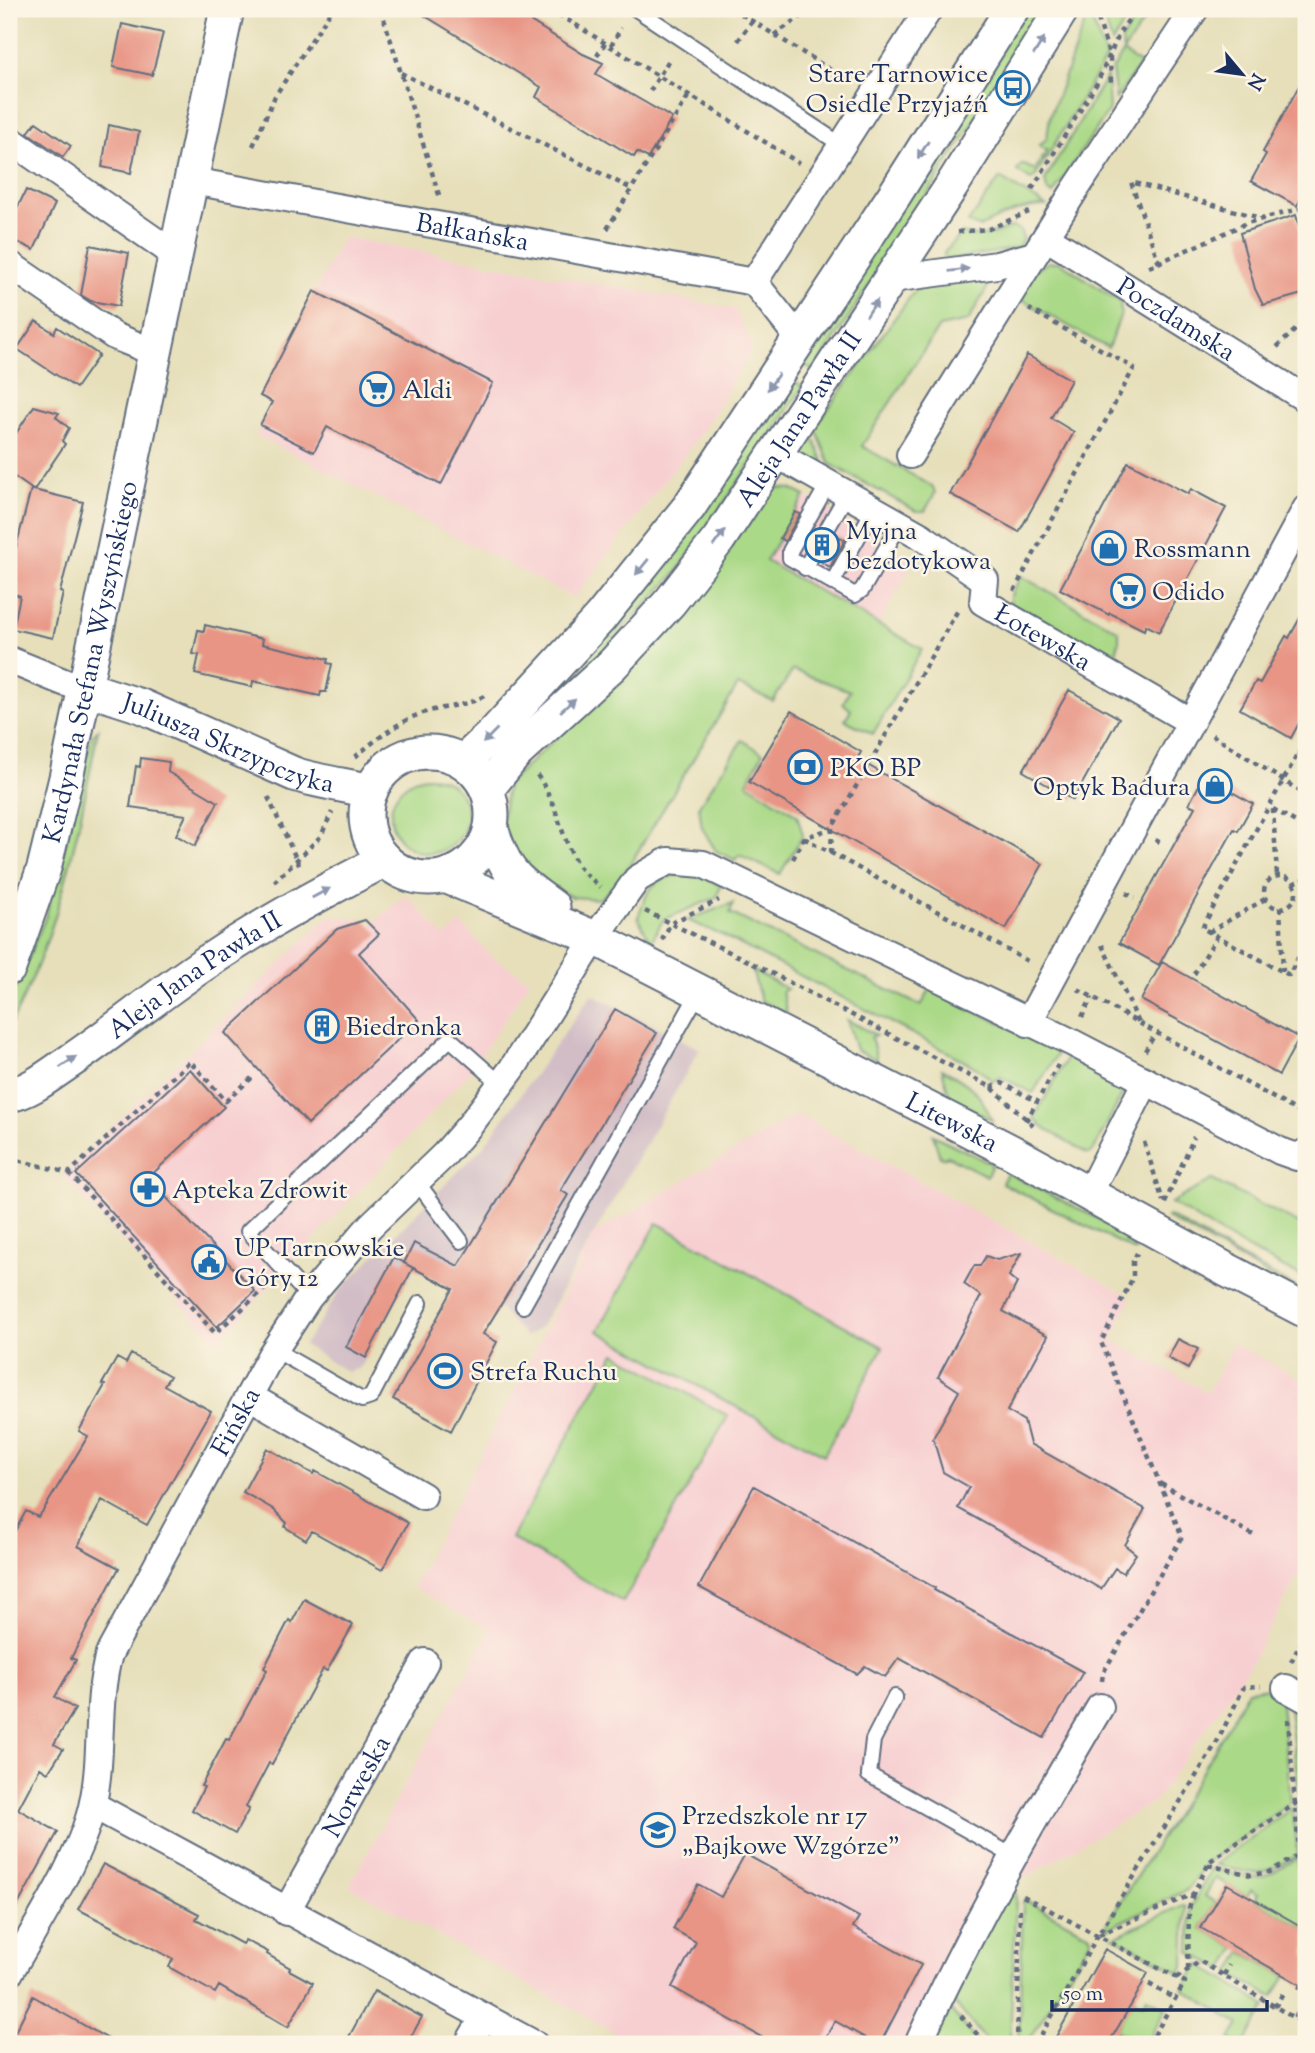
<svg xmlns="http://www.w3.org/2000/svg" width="1315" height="2053" font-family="'Sorts Mill Goudy',serif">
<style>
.built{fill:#f7cfd1}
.industrial{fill:#d2bdc6}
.green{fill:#aad987;stroke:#628472;stroke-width:2}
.building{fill:#e89585}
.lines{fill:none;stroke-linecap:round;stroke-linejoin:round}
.service-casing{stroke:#626d7e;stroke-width:18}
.minor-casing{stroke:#626d7e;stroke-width:30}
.tertiary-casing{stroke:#626d7e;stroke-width:37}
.path{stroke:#626d7e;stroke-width:4.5;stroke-dasharray:5 5;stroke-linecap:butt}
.service{stroke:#fff;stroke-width:14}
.minor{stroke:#fff;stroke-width:26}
.tertiary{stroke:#fff;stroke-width:33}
.oneway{fill:#8d97ae}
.labels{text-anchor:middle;stroke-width:5;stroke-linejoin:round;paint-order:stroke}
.poi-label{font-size:26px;fill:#1b2f5e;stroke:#fcf5e5;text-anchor:start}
.street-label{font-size:26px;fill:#1b2f5e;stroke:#fcf5e5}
</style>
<rect width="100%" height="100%" fill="#fcf5e5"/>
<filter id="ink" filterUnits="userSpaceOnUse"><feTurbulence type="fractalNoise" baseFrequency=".0143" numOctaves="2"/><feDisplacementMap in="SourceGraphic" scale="14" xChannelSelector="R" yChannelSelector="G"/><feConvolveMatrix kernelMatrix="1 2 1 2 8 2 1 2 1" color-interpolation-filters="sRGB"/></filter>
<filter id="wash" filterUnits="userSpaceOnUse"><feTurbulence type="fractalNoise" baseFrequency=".00686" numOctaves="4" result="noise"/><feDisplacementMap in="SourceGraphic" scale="28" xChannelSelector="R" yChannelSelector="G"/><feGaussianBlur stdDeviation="1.57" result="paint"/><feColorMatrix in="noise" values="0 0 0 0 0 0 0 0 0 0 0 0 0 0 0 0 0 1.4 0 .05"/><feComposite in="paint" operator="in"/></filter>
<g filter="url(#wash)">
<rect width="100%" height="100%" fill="#e6dfba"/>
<path class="built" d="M343 237 735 309 753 348 702 432 574 598 256 435 272 402 260 396Z
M805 496 915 560 879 624 766 561Z
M406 895 445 937 461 923 490 955 530 981 469 1073 217 1343 62 1175 329 916 365 920 371 925Z
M797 1114 1131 1297 1112 1340 1208 1393 1234 1344 1306 1382V1560L1249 1667 1155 1801 1024 1878 1000 1866 903 2044H636L349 1886 490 1630 413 1587 595 1233Z"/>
<path class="industrial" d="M592 994 700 1049 540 1328 526 1337 483 1291 475 1304 414 1268 360 1368 347 1372 304 1345 341 1289 484 1146Z"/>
<path class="green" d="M1024 9H1046L814 371 799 361Z
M1102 9H1133L1112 43Z
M1142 9H1152L1123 52 1140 64 1116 99 1112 70 1123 53 1122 39Z
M1089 12 1106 58 1035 177 1031 180 1017 171 1022 164 1035 170 1047 150 1039 146 1047 138 1050 116Z
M1107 76 1109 110 1053 194 1047 190 1045 180Z
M1000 178 1046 206C1021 206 1001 217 979 227L968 223Z
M1012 227 1020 230 1023 238 1018 248 949 260 944 257V253L962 233C981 241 994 233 1012 227Z
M1049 262H1060L1120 302 1121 314 1108 348 1017 297 1032 272Z
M987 276 990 283 968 321 939 327 862 446 933 487 935 493 925 511H916L830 464 815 427 919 285Z
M786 377 803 387 677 572 488 772 481 762Z
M811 432 826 468 805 462 799 448Z
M770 487 791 489 805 496 766 561 922 649 873 734 845 720 851 710 843 703 850 691 793 670 773 701 738 685 620 881 599 899 572 897 528 875 501 828 507 785 645 652Z
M1021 576 1119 631V642L1114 659 1105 665 1010 608V597Z
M98 729C79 831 59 935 9 1027V1002L46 916 92 736Z
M742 740 763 753 747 783 797 815 803 835 780 874 739 855 735 860 716 851 702 828 699 806Z
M391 815a38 38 0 1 1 76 0a38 38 0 1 1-76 0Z
M692 873 721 885 717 897 663 920 651 942 638 918C649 883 655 877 692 873Z
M733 903 730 913 921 1006 930 989 1059 1051 1033 1093 1001 1077 993 1081 977 1068 957 1057 724 936 687 920Z
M752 970 787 989 782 991 787 1014 761 1001Z
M847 1020 876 1035 871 1037 877 1060 856 1050Z
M1069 1054C1088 1062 1116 1072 1124 1091L1093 1151 1088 1154 1043 1127 1034 1118Z
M942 1069C968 1083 980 1091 992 1120L950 1098Z
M933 1135 992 1164 987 1176 948 1156 943 1158 940 1157Z
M1007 1173 1141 1240 1135 1251 1002 1183Z
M1212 1180 1306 1227V1279L1240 1245 1171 1203Z
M1169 1216 1245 1260 1306 1292V1297L1167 1218Z
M657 1223 883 1347 824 1455 598 1331Z
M615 1353 728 1416 623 1602 511 1538Z
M1273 1688 1280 1692 1290 1803 1206 1863 1187 1890 1106 1929 1105 1926C1155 1848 1204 1771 1248 1690Z
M1288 1699 1306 1708V1787L1299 1794Z
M1306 1795V1870L1301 1864 1297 1804Z
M1292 1808 1298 1855C1258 1877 1258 1876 1215 1864Z
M1297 1858V1865L1306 1879V1929L1255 1900 1258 1894 1251 1890 1247 1896 1215 1878 1205 1896 1216 1903 1201 1928 1236 1948 1223 1970 1190 1952 1191 1907 1212 1868C1257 1880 1257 1883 1297 1858Z
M1007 1879 1016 1894 1010 2044H989L950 1998Z
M1025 1900 1090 1935 1091 1940 1026 2044H1019L1023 1902Z
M1183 1905 1186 1906 1184 1966 1181 1973 1114 1937Z
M1242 1952 1286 1976 1273 1997 1230 1974Z
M1199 1964 1266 2006 1246 2041 1239 2043 1230 2039 1239 2024 1183 1989Z
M1147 1997 1166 2008 1146 2044H1141L1116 2030 1133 1999 1143 2004Z
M945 2004 979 2044H926Z"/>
<g id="blocks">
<path class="building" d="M414 9H511L583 54 603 63 596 74 672 118 648 158 637 152 634 157 536 97 541 87Z
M122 24 163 33 152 75 113 67Z
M1306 73V189L1297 206 1251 181 1266 154 1263 152Z
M36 122 71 146 63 157 28 133Z
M109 125 139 132 131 173 102 167Z
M26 190 55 204 34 250 9 238V225Z
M1296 215 1306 252V293L1263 305 1255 289 1240 233Z
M90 245 129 253 119 306 91 301 81 295Z
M314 291 493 383 441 485 327 427 314 452 260 425 272 402 260 396Z
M36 321 54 333 57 327 99 355 76 388 17 349Z
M1027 355 1071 380 1051 418 1074 432 1019 532 950 494Z
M34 406 59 413 56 417 69 428 62 441 65 444 34 490 83 502 60 592 63 593 53 638 13 629 20 596 9 592V575L31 489 33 490 9 473V444Z
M1128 462 1188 494 1191 489 1226 508 1159 632 1146 625 1144 630 1110 613 1109 615 1060 589Z
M795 512 800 514 785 541 780 538Z
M835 535 845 540 830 567 820 561Z
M1306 607V710L1291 738 1240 709 1256 681 1260 683 1286 636 1289 638Z
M205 625 263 639 262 644 328 659 327 663 332 664 326 692H321L320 696 253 681 252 687 195 674 199 655 193 654 198 630 204 631Z
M1069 690 1119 718 1073 800 1023 771Z
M791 711 861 752 857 759 1043 864 1006 929 749 782Z
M141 758 169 762 168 772 218 802 195 846 176 835 186 815 130 807 136 766 140 767Z
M1204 776 1253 804 1238 831 1234 829 1159 965 1119 943 1195 807 1189 804Z
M365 920 379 934 359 953 419 1020 308 1124 225 1033 337 929Z
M1162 962 1299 1038 1279 1075 1141 1000Z
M615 1009 657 1033 561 1190 568 1195 483 1334 497 1342 451 1431 393 1399 453 1289 404 1263 414 1243 458 1266Z
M190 1069 224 1107 148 1178 255 1291 217 1327 76 1174Z
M1021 1253 1009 1276 1017 1283 1003 1311 1048 1336 1007 1411 1024 1421 1030 1444 1145 1509 1125 1545 1136 1554 1123 1573 1115 1568 1101 1589 958 1508 969 1487 943 1472 933 1438 959 1391 938 1377 981 1296 964 1284 974 1266H980L986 1256 997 1260Z
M394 1257 413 1268 366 1358 346 1347Z
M1178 1339 1198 1349 1188 1369 1168 1358Z
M131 1354 170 1376 164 1385 211 1411 147 1525 102 1500 78 1546 119 1568 71 1658 76 1660 55 1697 75 1709 54 1744 63 1749 48 1773 40 1768 18 1809 58 1832 9 1921V1542L26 1511 38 1517 43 1511 88 1436 79 1431 105 1385 102 1384 117 1358 126 1363Z
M267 1448 313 1474 315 1471 408 1523 382 1570 312 1531 306 1540 285 1527 287 1523 273 1509 243 1492Z
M754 1486 935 1588 934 1590 1083 1672 1044 1738 899 1658 885 1677 865 1666 857 1674 699 1587Z
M304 1599 353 1625 327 1671 323 1669 272 1764 269 1763 246 1807 249 1809 235 1834 192 1810 204 1787 201 1786 226 1739 229 1740 267 1670 264 1668 289 1620 292 1622Z
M745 1854 859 1917 853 1927 921 1965 880 2044H876L835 2021 822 2044H760L763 2038 672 1987 696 1942 673 1929 698 1884 721 1897Z
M103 1864 199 1914 196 1919 242 1944 245 1940 268 1952 267 1954 290 1968 289 1970 313 1983 288 2027 219 1986 215 1993 169 1967 173 1959 78 1909Z
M1227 1884 1306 1929V1988L1201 1928Z
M1105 1949 1148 1973 1134 2000 1108 2044H1052Z
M374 1991 422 2017 407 2044H345Z
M33 1996 57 2010 117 2044H9Z"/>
</g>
</g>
<g filter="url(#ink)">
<use href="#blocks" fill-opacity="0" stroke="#626d7e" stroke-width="2"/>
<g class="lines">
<g class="service-casing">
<path id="service" d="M636 9 843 146
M828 484 790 551V558L855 595 862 590 900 524
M805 568 847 494
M832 583 874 509
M417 1182 461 1241
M309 1297 248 1231 450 1039 501 1084
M523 1306 699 992
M275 1350 362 1400 371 1397 420 1303
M895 1697 873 1740 869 1775 1013 1856"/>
</g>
<g class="minor-casing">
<g id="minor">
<path d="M9 139 177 256"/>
<path id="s1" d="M192 181 754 282 800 340"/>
<path id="s2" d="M1046 237 1306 399"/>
<path d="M9 264 114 336 156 353"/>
<path d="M891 279 997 265 1034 255"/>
<path d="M754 282 929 9"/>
<path id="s3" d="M776 454 921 536 985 580 983 602 1191 722"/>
<path d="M910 455 1073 193 1195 9"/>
<path d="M9 660 66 683 85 688"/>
<path d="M1028 1023 1306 509"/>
<path d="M1088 1195 1146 1081"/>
<path d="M249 1396 423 1496"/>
<path d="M1286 1688 1306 1699"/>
<path d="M93 1805 534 2044"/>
<path id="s4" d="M286 1912 425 1662"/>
<path id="s5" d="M9 1974C36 1926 80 1859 92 1807 104 1756 95 1705 109 1654L271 1355 309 1297 370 1226 444 1155 470 1125 512 1069 595 938 637 879 668 861 703 864 1071 1042 1280 1151 1297 1157 1306 1152"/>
<path d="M468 2044 484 2017"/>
<path d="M918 2044C971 1928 1035 1817 1100 1707"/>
</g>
</g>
<g class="tertiary-casing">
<g id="tertiary">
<path id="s6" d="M85 688 141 706 294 774C319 782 345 785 371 791"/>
<circle cx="429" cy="815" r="63"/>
<path d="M464 761 494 733 600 618 689 507 895 194 1012 9"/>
<path id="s7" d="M487 789 515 754 612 665 670 602 719 539 951 187 1062 9"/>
<path d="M491 828C507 876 514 878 553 907"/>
<path id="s8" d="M445 876 595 938 1010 1151 1225 1269 1306 1311"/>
<path id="s9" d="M9 968 44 868 66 778 227 9"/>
<path id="s10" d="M9 1095C31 1091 51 1074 69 1062 118 1029 163 990 213 958 268 921 326 890 385 860"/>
</g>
</g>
<path class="path" d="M381 9 440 198
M550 9 799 163
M733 9 850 82
M1095 9 1110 57 1111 86
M690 10 691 9
M774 35 812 9
M738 41 752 21
M611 46 621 28
M597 56 605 43
M401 73 632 189
M650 91 669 60
M253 146 275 96 332 9
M1032 189 1097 83 1120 32 1136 9
M607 229 689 95
M958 232 989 229 1029 212
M1159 263 1131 182 1264 219
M1149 267 1247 223 1299 209 1306 211
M1277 347 1306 320
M1014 591 1134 368 1029 309
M1212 735 1306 795
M1306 739 1202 928 1289 975 1306 943
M1298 753 1306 757
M355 757C373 742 394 725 415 716 438 706 463 708 484 696
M537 775C559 805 561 841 580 868 585 875 594 881 601 887
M268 797 300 867
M1273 809 1277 876
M1273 809 1306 828
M804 838 1031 963
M1155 840 1164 844
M831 853 832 828 958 610
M793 859 804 838 832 828
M1264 892a16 16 0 1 1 32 0a16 16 0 1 1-32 0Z
M274 882 321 836 332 812
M1293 884 1306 877
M1126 893 1135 898
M1280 907 1283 971
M645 911 746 960 991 1087 1034 1126
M1209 932 1265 899
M662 940 671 923 719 900
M1102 945 1139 1023
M1194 974 1217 937
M1078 989 1306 1116
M1082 1017 1092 997
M1145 1051 1155 1034
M991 1087 1002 1083 1036 1101
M1026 1121 1058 1065
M1144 1142 1163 1201
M9 1158 69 1173 190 1061 226 1101 255 1075
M69 1173 215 1333 269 1285
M1165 1203 1194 1137
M1161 1484 1255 1536
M1291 1662 1306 1632
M1102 1681 1103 1673 1182 1537 1101 1342 1133 1277V1261L1137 1253
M1288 1719 1300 1864 1306 1873
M1208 1865 1251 1875 1269 1872 1299 1855
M1023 1896 1185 1982 1149 2044
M1099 1935 1193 1894 1210 1861 1295 1804 1306 1792
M1188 1969 1189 1909 1193 1894
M1224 1975 1229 1965
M1177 1978 1200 1961 1294 2018 1306 2023
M1149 1984 1175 1999
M1298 1986 1306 1990
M1275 2007 1283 1993
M961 2016 986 2044
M1294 2018 1306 1997
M1119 2037 1133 2044
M1017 2044 1020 1905
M1036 2044 1098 1935 1217 1742 1244 1687 1261 1686"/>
<use href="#service" class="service"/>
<use href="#minor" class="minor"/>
<use href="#tertiary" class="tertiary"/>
</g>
<defs><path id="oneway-solid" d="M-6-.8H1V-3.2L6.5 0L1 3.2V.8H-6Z" transform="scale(1.75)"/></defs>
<g class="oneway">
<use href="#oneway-solid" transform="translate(1039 46) rotate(-58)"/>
<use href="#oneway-solid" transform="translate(923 150) rotate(122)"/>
<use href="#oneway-solid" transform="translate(959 270) rotate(-7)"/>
<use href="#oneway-solid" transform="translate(872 308) rotate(-57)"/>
<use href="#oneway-solid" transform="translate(773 382) rotate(124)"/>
<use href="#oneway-solid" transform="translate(719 538) rotate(-54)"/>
<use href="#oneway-solid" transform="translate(642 567) rotate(129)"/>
<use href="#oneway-solid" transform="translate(568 705) rotate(-42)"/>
<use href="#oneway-solid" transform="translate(490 736) rotate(135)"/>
<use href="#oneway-solid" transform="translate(321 893) rotate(-28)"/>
<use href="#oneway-solid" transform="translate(68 1062) rotate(-34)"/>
</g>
</g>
<defs>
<g id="bus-ring" transform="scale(1.75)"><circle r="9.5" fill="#fcf5e5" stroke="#1f6fb2" stroke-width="1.5"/><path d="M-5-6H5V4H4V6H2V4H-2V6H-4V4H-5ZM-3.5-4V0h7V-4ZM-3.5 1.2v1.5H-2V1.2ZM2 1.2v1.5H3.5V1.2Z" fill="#1f6fb2"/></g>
<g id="supermarket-ring" transform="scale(1.75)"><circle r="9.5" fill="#fcf5e5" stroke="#1f6fb2" stroke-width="1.5"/><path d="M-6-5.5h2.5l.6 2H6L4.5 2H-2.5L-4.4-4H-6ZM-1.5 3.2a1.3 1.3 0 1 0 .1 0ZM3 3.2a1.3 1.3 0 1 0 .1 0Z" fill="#1f6fb2"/></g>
<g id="building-ring" transform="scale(1.75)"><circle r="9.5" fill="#fcf5e5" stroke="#1f6fb2" stroke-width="1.5"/><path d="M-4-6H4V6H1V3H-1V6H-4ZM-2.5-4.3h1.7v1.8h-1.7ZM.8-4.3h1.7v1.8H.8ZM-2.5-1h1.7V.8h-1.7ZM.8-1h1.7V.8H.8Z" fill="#1f6fb2"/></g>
<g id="shop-ring" transform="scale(1.75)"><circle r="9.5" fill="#fcf5e5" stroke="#1f6fb2" stroke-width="1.5"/><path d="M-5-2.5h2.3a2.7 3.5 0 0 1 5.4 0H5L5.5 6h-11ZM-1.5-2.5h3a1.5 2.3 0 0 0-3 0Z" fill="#1f6fb2"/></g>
<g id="bank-ring" transform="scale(1.75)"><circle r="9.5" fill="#fcf5e5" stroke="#1f6fb2" stroke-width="1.5"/><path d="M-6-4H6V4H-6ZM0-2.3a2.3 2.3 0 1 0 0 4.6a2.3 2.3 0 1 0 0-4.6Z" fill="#1f6fb2"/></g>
<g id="pharmacy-ring" transform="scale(1.75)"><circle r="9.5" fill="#fcf5e5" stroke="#1f6fb2" stroke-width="1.5"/><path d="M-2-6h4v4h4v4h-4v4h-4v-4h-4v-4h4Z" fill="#1f6fb2"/></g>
<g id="civic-ring" transform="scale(1.75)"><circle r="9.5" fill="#fcf5e5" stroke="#1f6fb2" stroke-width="1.5"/><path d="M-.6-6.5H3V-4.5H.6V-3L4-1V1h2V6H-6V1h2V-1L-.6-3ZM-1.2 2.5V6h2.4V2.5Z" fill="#1f6fb2"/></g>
<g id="stadium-ring" transform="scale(1.75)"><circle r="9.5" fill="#fcf5e5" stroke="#1f6fb2" stroke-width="1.5"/><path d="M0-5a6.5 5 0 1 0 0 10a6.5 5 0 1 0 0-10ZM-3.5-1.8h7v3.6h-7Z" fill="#1f6fb2"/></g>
<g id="school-ring" transform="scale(1.75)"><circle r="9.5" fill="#fcf5e5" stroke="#1f6fb2" stroke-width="1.5"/><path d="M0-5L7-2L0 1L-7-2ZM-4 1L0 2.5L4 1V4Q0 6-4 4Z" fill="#1f6fb2"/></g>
</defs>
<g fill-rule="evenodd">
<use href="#bus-ring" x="1013" y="88"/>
<use href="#supermarket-ring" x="377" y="389"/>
<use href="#building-ring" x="822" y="545"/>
<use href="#shop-ring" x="1109" y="548"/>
<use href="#supermarket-ring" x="1128" y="591"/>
<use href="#bank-ring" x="805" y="767"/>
<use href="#shop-ring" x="1215" y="786"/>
<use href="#building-ring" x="322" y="1026"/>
<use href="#pharmacy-ring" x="148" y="1189"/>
<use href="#civic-ring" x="209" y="1262"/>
<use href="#stadium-ring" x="445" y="1371"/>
<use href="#school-ring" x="658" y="1830"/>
</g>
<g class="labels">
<g class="poi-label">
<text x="988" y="82" text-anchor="end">Stare Tarnowice<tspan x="988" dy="30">Osiedle Przyjaźń</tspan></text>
<text x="402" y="398">Aldi</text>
<text x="846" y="539">Myjna<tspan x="846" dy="30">bezdotykowa</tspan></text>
<text x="1134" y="557">Rossmann</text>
<text x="1152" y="600">Odido</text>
<text x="830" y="776">PKO BP</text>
<text x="1190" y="795" text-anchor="end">Optyk Badura</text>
<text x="346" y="1035">Biedronka</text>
<text x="172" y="1198">Apteka Zdrowit</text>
<text x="234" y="1256">UP Tarnowskie<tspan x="234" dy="30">Góry 12</tspan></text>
<text x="470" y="1380">Strefa Ruchu</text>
<text x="682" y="1824">Przedszkole nr 17<tspan x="682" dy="30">„Bajkowe Wzgórze”</tspan></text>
</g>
<g class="street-label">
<text dy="9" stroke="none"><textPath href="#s1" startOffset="285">Bałkańska</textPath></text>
<text dy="9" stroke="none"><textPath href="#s2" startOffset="154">Poczdamska</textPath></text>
<text dy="9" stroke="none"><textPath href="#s7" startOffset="486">Aleja Jana Pawła II</textPath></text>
<text dy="9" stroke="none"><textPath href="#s3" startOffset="336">Łotewska</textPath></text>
<text dy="9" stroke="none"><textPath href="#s9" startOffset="317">Kardynała Stefana Wyszyńskiego</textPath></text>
<text dy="9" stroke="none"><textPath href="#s6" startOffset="154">Juliusza Skrzypczyka</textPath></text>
<text dy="9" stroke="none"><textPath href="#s10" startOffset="222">Aleja Jana Pawła II</textPath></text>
<text dy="9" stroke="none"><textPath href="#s8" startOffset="564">Litewska</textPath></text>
<text dy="9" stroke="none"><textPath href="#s5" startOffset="606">Fińska</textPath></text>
<text dy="9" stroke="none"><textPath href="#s4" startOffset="144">Norweska</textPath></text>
</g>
</g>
<rect width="1315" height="2053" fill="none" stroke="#fcf5e5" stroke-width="35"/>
<g transform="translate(1242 74) rotate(119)" stroke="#fcf5e5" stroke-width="5" paint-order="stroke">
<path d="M0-5L12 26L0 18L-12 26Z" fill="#1b2f5e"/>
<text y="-10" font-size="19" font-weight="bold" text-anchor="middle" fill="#1b2f5e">N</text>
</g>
<path d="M1052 2000v10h215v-10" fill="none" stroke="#1b2f5e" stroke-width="3.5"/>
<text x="1063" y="2000" font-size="21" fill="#1b2f5e" stroke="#fcf5e5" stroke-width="5" paint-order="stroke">50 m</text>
</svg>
